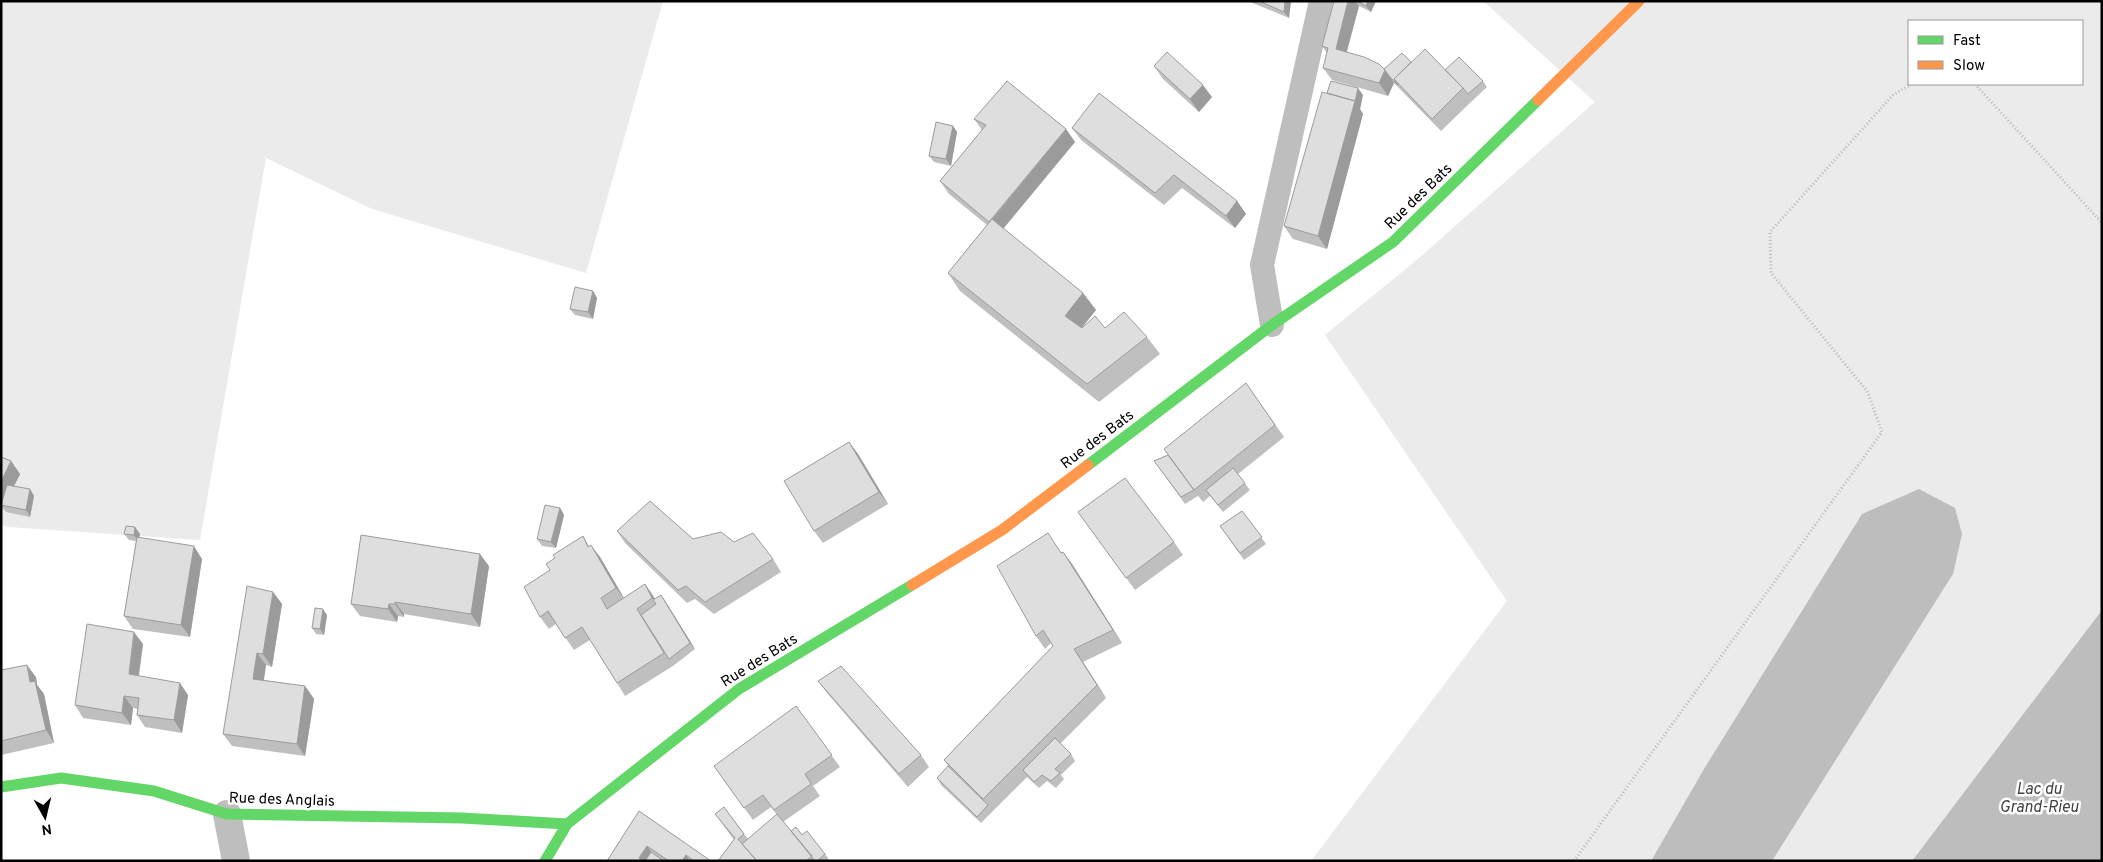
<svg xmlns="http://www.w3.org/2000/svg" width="2103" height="862" font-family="Overpass,sans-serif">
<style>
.green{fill:#ebebeb;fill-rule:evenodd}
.water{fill:#bdbdbd}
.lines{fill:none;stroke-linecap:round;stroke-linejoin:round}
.path{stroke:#b9b9b9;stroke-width:3;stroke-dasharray:1 2.5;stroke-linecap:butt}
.lane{stroke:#bebebe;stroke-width:24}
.street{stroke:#bebebe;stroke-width:28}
.fast{stroke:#63d668;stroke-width:11}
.slow{stroke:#ff974d;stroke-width:11}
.wall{fill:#bfbfbf}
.shaded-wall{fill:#9b9b9b}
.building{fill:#dedede;stroke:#9b9b9b}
.labels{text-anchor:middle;stroke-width:5;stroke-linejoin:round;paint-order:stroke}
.street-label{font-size:15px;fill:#000;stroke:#fff}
.water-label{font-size:16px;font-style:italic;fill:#424242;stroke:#fff}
</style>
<rect width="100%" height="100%" fill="#fff"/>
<path class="green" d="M1 1H663L586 273 372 209 266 158 200 540 8 527 1 524Z
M1483 1H2102V610L1912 861H1311L1507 601 1325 335 1419 258 1595 102ZM1909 21H2082V84H1909Z"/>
<path class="water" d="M1919 489 1955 508 1962 534 1953 574 1772 861H1651L1704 769 1862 514Z
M2102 610V861H1912Z"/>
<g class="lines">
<path class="path" d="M1975 84 2102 223
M1574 861 1882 432 1867 391 1771 273 1770 232 1893 95 1912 84"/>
<path class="lane" d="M1272 325 1262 265 1321 1"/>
<path class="street" d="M227 814 236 861"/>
<path class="fast" d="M1088 465 1272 325 1393 242 1538 100
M1 787 61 778 154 791 227 814 462 818 567 824
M545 861 567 824 739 689 912 585"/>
<path class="slow" d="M1538 100 1639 1
M912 585 1002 530 1088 465"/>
</g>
<path class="wall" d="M1248 1H1291L1289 18Z
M1334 1H1376L1371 12 1359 6 1347 52 1384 69 1411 62 1445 70 1483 81 1487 87 1472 101 1441 131 1394 83 1388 96 1332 80 1323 68 1327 53 1322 46Z
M1154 66 1212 97 1199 112 1163 79Z
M1327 93 1363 95 1360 109 1363 114 1327 249 1293 239 1284 226Z
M974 119 1066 129 1075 142 1003 229 1083 293 1096 310 1082 328H1105L1147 337 1160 354 1099 402 960 291 948 273 987 225 949 194 940 181 982 130Z
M953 126 957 132 951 166 934 162 929 156Z
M1072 128 1237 201 1246 214 1235 228 1182 188 1164 205 1081 140Z
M593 291 597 298 593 319 575 315 570 309Z
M1246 383 1284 437 1238 474 1250 490 1223 512 1210 496 1203 502 1194 491 1198 496 1185 504 1154 461 1168 455Z
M849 442 858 454 888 504 823 543 814 531Z
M1 457 11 461 20 474 14 486 30 489 34 496 30 517 6 512 3 508 1 511Z
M560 508 564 515 556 548 542 546 537 539Z
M1242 511 1266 544 1244 560 1220 526Z
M1078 512 1174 542 1183 555 1135 590Z
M617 531 693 539 773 559 781 572 714 614 695 599 687 603 625 543Z
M124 534H140L139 538 202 559 190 637 133 629 124 616 136 541 129 540Z
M583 536 589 546 600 557 624 598 645 584 655 599 661 595 695 649 673 666 625 696 617 683 590 640 574 650 556 624 549 629 540 617 550 570 555 558Z
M1057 546 1061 553 1063 552 1072 564 1122 643 1083 662 1106 698 1060 744 1071 754 1075 761 1061 775 1064 779 1056 788 1047 781 1039 788 1027 777 981 823 941 785 937 778 948 766 944 760 1053 646 1051 643 1045 649 1036 636Z
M489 566 480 627 404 614V617L398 616 397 622 360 616 351 604Z
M273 592 282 604 272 667 266 665 264 680 305 686 314 699 305 756 232 746 223 734Z
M327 615 324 635 316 634 312 628Z
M143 644 139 676 188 695 182 733 145 727 137 715 138 709 133 708 131 725 83 718 75 705Z
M1 670 36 677 37 685 44 694 54 743 1 755Z
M818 681 921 755 929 767 908 787 827 693Z
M796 706 840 767 813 786 820 796 783 822 791 831 802 835 825 854 830 861H718L734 840 715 814 724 807 748 839 777 815 771 807 753 820 723 779Z
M639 811 711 861H607Z"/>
<path class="shaded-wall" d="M1285 1H1291L1289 18 1284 12Z
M1348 1H1355L1359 6 1344 61 1336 49Z
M1368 1H1376L1371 12 1366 6Z
M1385 70 1394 83 1388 96 1379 83Z
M1203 85 1212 97 1199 112 1190 99Z
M1358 88 1363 95 1360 109 1363 114 1327 249 1318 236Z
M953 126 957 132 951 166 946 159Z
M1066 129 1075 142 998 235 990 222Z
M1237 201 1246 214 1235 228 1226 216Z
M593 291 597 298 593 319 588 312Z
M1083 293 1096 310 1077 333 1065 316Z
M849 442 858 454 888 504 879 492Z
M11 461 20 474 4 506 1 505V482Z
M30 489 34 496 30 517 26 510Z
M560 508 564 515 556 548 551 542Z
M135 527 140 534 138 542 134 535Z
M591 545 600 557 625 600 616 588Z
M194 546 202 559 190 637 181 625Z
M1063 552 1072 564 1122 643 1113 630Z
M480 554 489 566 480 627 471 614Z
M645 584 654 597 660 611 652 598Z
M273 592 282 604 272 667 263 654Z
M661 595 666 602 695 649 690 643Z
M395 602 404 614V617L395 604Z
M389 604 398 616 397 622 388 609Z
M323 609 327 615 324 635 320 629Z
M134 632 143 644 137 686 129 674Z
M1074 649 1083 662 1106 698 1097 685Z
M257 653 266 665 262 691 253 679Z
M27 665 36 677 37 685 44 694 54 743 46 730 30 682Z
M180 683 188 695 182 733 174 720Z
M305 686 314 699 305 756 297 744Z
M124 696 133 708 131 725 122 713Z
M647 846 656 858 654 861H641L639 858Z
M686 855 690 861H682Z"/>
<path class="building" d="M1259 1H1285L1284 12Z
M1334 1H1348L1336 49 1364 57 1379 64 1385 70 1379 83 1323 68 1328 48 1322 46Z
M1357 1H1368L1366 6Z
M1425 49 1463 88 1432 119 1394 79Z
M1167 52 1203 85 1190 99 1154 66Z
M1402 53 1411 62 1394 79 1398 85 1390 77 1384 69Z
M1459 57 1483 81 1468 94 1463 88 1445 70Z
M1007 81 1066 129 989 222 940 181 986 125 974 119Z
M1331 81 1358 88 1355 102V101L1327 93Z
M1322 92 1355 101 1318 236 1284 226Z
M1099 93 1237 201 1226 216 1174 175 1155 193 1072 128Z
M936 122 953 126 946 159 929 156Z
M992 219 1083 293 1065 316 1082 328 1095 316 1105 328 1124 312 1147 337 1087 384 948 273Z
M575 287 593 291 588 312 570 309Z
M1246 383 1275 425 1194 490 1164 449Z
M849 442 879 492 814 531 784 481Z
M1168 455 1194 490 1181 497 1154 461Z
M1 457 11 461 1 482Z
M1233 468 1245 483 1218 505 1206 490Z
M1125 478 1174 542 1126 578 1078 512Z
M7 485 30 489 26 510 1 505Z
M650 501 693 539 721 532 734 542 753 533 773 559 705 602 686 586 678 590 617 531Z
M545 505 560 508 551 542 537 539Z
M1242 511 1262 537 1240 553 1220 526Z
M126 526 135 527 134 535 124 534Z
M1048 533 1061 553 1063 552 1113 630 1074 649 1097 685 983 799 944 760 1053 646 1043 630 1036 636 997 566Z
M361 535 480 554 471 614 395 602V604H389L388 609 351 604Z
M583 536 588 547 591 545 616 588 601 598 607 609 645 584 652 598 637 609 664 653 617 683 582 627 565 638 548 611 540 617 524 587 550 570 546 564 555 558 553 555Z
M137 537 194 546 181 625 124 616Z
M247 586 273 592 263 654 257 653 253 679 305 686 297 744 223 734Z
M661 595 690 643 669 659 641 615 656 604 653 600Z
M315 608 323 609 320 629 312 628Z
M87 624 134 632 129 674 180 683 174 720 137 715 139 698 124 696 122 713 75 705Z
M27 665 30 682 35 681 46 730 1 741V670Z
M841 666 921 755 899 774 818 681Z
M796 706 832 755 805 774 811 784 774 810 763 795 744 808 714 766Z
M1055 738 1071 754 1055 769 1060 773 1051 781 1042 775 1034 782 1023 770Z
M948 766 988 805 977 817 937 778Z
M724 807 744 834 738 839 757 861H718L735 838 715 814Z
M639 811 711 861H694L686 855 682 861H669L647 846 639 858 643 861H607Z
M777 814 812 856 806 861H757L742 844Z
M796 827 802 835 807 831 825 854 817 861H815L791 831Z
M651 852 664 861H645Z"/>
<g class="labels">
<g class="street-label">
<text transform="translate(1418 196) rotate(-44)" y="5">Rue des Bats</text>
<text transform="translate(1097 439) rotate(-37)" y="5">Rue des Bats</text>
<text transform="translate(759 660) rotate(-32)" y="5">Rue des Bats</text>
<text transform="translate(282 799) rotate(2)" y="5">Rue des Anglais</text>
</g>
<g class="water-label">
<text x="2039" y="794">Lac du<tspan x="2039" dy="18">Grand-Rieu</tspan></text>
</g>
</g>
<rect width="2103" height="862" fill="none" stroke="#000000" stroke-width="5"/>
<rect x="1908" y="20" width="175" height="65" fill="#ffffff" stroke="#999999"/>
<rect x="1918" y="36" width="25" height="8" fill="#63d668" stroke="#999999"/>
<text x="1953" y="45" font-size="15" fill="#000000">Fast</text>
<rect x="1918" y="61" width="25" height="8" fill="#ff974d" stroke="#999999"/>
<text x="1953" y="70" font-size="15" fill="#000000">Slow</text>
<g transform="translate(45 817) rotate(172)" stroke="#ffffff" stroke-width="4" paint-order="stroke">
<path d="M0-4L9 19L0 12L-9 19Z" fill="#000000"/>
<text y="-8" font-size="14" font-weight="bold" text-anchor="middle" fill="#000000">N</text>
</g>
</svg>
